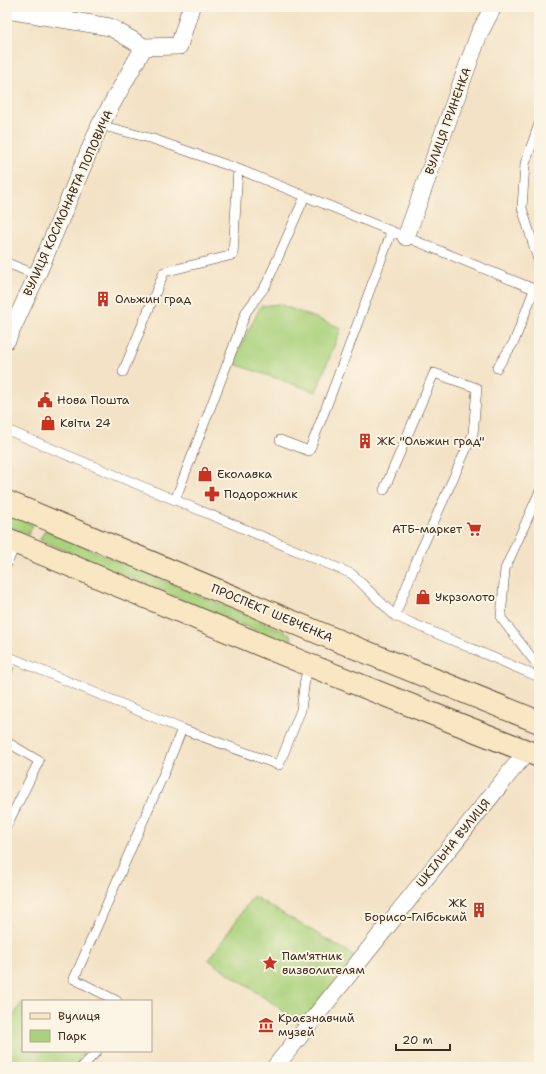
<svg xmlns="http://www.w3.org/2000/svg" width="546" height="1074" font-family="'Shantell Sans',sans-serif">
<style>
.green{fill:#aad27d;stroke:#727e4e}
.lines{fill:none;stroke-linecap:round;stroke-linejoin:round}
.lane-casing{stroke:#574637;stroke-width:10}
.street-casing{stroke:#574637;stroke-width:18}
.secondary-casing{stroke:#574637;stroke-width:24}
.lane{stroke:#fff;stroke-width:9}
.street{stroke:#fff;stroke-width:17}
.secondary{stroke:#f9e7c3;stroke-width:22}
.labels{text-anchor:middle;stroke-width:4;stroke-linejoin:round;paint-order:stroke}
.street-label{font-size:12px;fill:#3b2a1e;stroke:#fcf5e5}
.poi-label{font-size:12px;fill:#3b2a1e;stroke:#fcf5e5;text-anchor:start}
</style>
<rect width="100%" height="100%" fill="#fcf5e5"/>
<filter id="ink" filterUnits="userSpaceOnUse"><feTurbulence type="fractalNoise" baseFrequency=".025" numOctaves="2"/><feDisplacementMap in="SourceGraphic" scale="8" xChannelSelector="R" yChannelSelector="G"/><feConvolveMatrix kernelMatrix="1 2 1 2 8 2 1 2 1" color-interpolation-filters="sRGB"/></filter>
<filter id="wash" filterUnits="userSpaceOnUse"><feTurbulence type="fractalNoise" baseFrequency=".012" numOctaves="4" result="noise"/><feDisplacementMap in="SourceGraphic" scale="16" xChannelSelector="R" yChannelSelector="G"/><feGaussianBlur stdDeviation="0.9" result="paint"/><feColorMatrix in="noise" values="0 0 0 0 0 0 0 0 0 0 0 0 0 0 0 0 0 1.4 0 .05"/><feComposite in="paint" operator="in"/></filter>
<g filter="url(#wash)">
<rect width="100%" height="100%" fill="#f3e2c5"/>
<path class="green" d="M279 304 341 328 316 392 232 363 261 306Z
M7 514 33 525 28 535 7 526Z
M45 530 290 634 292 640 290 643H285L40 540Z
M253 896 355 956 301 1025 275 1005 209 960Z
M21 1003 23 1004V1051H84L75 1067H7V1027Z"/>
</g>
<g filter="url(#ink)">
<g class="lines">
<g class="lane-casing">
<path id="lane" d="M539 124 525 164 522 208 539 263
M100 125 153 139 238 169 539 291
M7 263 37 275
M497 368 514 342 534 290
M123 372 164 272 233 255 238 169
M7 430 175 500 352 574 395 616 418 557 473 434 477 388 434 373 384 490
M280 440 309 451C338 379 364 304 392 231
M539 493 505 569 501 618 539 667
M175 500 226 367 246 312 266 285 305 196
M7 564 16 543
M395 616 539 677
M7 656 182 729 279 765 301 710 305 679 309 665
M7 673 12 658
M7 742 39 761 7 825
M117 1001 74 979 165 771 182 729
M82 1067 97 1051"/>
</g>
<g class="street-casing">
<path id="street" d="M7 10 110 27 144 47 100 125 37 275 7 340
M144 47 179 46 191 7
M406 237 479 34 493 7
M275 1067 511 771 528 751"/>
</g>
<g class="secondary-casing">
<path id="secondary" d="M7 502 324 635 539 722
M7 539 309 665 539 756"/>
</g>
<use href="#lane" class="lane"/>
<use href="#street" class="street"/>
<use href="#secondary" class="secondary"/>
</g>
</g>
<defs>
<g id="building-bare" transform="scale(1.2)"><path d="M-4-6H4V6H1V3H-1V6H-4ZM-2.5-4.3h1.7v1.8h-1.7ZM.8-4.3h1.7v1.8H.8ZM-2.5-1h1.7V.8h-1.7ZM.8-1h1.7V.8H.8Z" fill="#c8321e" stroke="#fcf5e5" stroke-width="2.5" paint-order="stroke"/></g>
<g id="civic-bare" transform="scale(1.2)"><path d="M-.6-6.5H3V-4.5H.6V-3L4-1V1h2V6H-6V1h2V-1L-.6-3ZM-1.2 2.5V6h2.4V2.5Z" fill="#c8321e" stroke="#fcf5e5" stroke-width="2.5" paint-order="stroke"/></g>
<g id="shop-bare" transform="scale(1.2)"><path d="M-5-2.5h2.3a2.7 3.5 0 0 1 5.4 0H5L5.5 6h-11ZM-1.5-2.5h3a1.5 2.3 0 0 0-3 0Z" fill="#c8321e" stroke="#fcf5e5" stroke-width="2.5" paint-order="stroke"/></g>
<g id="pharmacy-bare" transform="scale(1.2)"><path d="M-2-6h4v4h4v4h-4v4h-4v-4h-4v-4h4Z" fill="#c8321e" stroke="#fcf5e5" stroke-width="2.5" paint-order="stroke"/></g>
<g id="supermarket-bare" transform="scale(1.2)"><path d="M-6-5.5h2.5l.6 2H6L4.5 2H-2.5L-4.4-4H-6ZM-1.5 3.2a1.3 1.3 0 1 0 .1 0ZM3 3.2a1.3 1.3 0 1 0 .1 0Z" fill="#c8321e" stroke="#fcf5e5" stroke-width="2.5" paint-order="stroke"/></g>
<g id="sight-bare" transform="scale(1.2)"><path d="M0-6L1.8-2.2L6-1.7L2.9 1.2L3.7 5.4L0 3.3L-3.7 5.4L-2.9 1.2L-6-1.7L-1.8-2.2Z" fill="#c8321e" stroke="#fcf5e5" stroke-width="2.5" paint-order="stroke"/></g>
<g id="museum-bare" transform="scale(1.2)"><path d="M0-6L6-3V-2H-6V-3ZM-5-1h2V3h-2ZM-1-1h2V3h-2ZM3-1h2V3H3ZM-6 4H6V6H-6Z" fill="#c8321e" stroke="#fcf5e5" stroke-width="2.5" paint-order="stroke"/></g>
</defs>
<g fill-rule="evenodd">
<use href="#building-bare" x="103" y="299"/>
<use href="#civic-bare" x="45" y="400"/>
<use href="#shop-bare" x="48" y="423"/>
<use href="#building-bare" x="365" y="441"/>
<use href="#shop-bare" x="205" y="474"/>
<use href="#pharmacy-bare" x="212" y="494"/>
<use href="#supermarket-bare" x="474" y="529"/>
<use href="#shop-bare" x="423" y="597"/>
<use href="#building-bare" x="479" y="910"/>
<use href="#sight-bare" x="270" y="963"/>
<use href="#museum-bare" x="266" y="1025"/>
</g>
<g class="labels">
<g class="street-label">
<text transform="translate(448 121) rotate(-70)" y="4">ВУЛИЦЯ ГРИНЕНКА</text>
<text transform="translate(68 203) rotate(-66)" y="4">ВУЛИЦЯ КОСМОНАВТА ПОПОВИЧА</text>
<text transform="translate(272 613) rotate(23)" y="4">ПРОСПЕКТ ШЕВЧЕНКА</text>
<text transform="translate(453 843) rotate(-51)" y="4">ШКІЛЬНА ВУЛИЦЯ</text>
</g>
<g class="poi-label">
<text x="115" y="303">Ольжин град</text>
<text x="57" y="404">Нова Пошта</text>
<text x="60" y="427">Квіти 24</text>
<text x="377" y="445">ЖК "Ольжин град"</text>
<text x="217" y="478">Еколавка</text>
<text x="224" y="498">Подорожник</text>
<text x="462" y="533" text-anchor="end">АТБ-маркет</text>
<text x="435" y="601">Укрзолото</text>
<text x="467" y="907" text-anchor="end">ЖК<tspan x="467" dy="14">Борисо-Глібський</tspan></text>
<text x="282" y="960">Пам'ятник<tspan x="282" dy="14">визволителям</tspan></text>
<text x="278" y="1022">Краєзнавчий<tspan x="278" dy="14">музей</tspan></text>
</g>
</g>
<rect width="546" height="1074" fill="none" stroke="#fcf5e5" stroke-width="24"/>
<rect x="22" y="1000" width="130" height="52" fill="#fcf5e5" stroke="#afa495"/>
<rect x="30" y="1013" width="20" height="6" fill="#f9e7c3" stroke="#afa495"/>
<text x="58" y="1020" font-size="12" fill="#3b2a1e">Вулиця</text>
<rect x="30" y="1030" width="20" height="12" fill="#aad27d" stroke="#afa495"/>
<text x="58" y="1040" font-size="12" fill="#3b2a1e">Парк</text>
<path d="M396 1044v6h54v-6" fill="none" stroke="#3b2a1e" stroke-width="2"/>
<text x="402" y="1044" font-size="12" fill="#3b2a1e" stroke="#fcf5e5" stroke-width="3" paint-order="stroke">20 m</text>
</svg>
